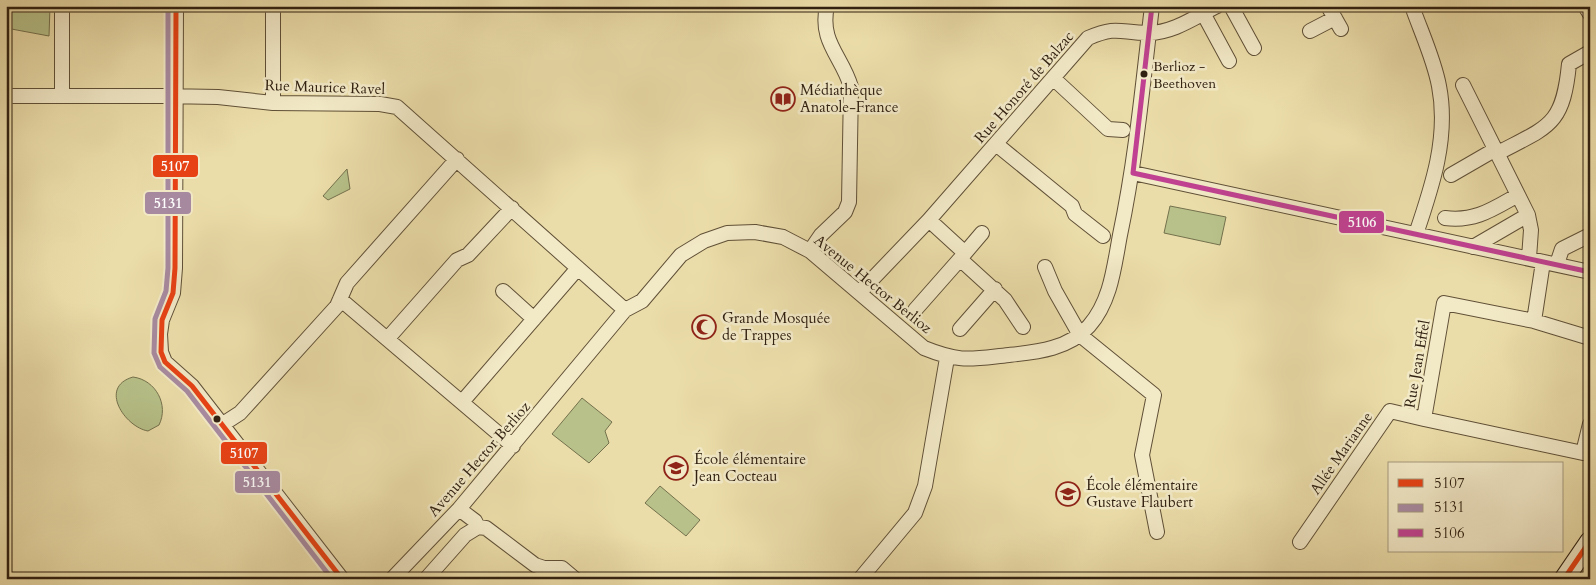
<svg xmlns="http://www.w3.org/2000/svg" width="1596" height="585" font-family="Cardo,serif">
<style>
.green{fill:#b7c189;stroke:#74714d}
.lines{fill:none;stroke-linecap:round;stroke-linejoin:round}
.street-casing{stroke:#605037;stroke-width:16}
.secondary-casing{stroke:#312111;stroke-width:21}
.street{stroke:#f2e9c7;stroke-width:14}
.secondary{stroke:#f2e9c7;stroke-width:19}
.bus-1-casing{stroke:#f2e9c7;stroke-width:9}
.bus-2-casing{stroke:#f2e9c7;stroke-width:9}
.bus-3-casing{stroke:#f2e9c7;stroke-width:9}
.bus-1{stroke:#e74215;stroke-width:5}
.bus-2{stroke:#a78aa0;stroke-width:5}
.bus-3{stroke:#c04191;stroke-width:5}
.bus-dot{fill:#312111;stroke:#f2e9c7;stroke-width:2}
.labels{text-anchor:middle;stroke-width:5;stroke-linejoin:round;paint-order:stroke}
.bus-label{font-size:14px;fill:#312111;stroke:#f2e9c7;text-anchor:start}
.street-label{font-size:15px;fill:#312111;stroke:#f2e9c7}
.poi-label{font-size:15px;fill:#312111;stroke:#f2e9c7;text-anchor:start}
.line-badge{stroke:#f2e9c7;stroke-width:2}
.badge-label{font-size:14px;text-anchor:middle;font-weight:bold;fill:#fff}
</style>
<rect width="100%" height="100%" fill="#ebdda9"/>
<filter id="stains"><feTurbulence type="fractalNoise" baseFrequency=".004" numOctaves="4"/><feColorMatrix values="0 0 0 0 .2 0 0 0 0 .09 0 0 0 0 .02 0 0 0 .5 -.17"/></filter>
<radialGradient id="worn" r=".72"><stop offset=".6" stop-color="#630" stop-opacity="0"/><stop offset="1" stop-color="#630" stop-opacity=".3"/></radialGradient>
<path class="green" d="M11 6H50L49 36 6 28V10Z
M347 169 350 189 328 200 323 196Z
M1170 206 1226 217 1220 245 1164 233Z
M133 377C156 380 169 405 159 425L148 431C125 427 98 387 133 377Z
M582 398 612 422 605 431 609 443 589 463 552 434Z
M660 486 700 520 686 536 645 503Z"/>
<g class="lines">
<g class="street-casing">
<path id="street" d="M176 6 175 268 173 293 162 320 160 334 161 352 165 362 192 386 342 579
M1231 6 1254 48
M1328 6 1341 29
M1412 6C1421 32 1434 59 1439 86 1449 137 1432 187 1416 234
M1585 6 1590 14
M1203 13 1229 61
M1310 31 1335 18
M1053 78 1108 129 1123 130
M1463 85 1528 215 1473 247
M6 96H163L218 97 273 103 380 104 397 107 625 310
M62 96V6
M273 103V6
M996 144 1072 206 1075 214 1103 236
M1498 153C1549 126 1563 126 1569 64L1590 52
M1133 173 1590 272
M1451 175 1496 149
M1528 215 1531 230 1529 258
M1445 218C1475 222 1493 209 1518 195
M929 220 965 253 960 259 1005 300 1023 327
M810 251 821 235 845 212 849 202 851 87C842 56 819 42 827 6
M965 253 982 233
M1543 262 1534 321 1444 303 1424 419 1583 453 1590 424
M1557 264 1562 249 1590 235
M1045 267 1055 291 1080 335 1154 395 1142 455 1157 532
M503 291 534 319
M860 292 929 220 1088 38C1118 25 1120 33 1148 33 1173 33 1195 17 1217 6
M340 299 513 446
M915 310 960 259
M1534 321 1590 338
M960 329 995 289
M389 337 457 260 468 255 512 208
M462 402 578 268
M223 424 240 413 337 306 347 283 457 159
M459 509 475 521 478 527
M1300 542 1390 411 1424 419
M392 579 459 509 625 310 642 301 681 255 704 241 727 233 755 232 783 237 810 251 924 348C961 363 971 359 1009 355 1037 352 1069 349 1089 326 1111 301 1114 267 1120 235 1136 159 1143 83 1152 6
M426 579 465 535 478 527 486 528 535 565 544 568H562L575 579
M860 579 915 513 925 486 947 358"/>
</g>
<g class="secondary-casing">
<path id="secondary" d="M1564 579 1590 541"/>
</g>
<use href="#street" class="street"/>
<use href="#secondary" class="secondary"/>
<g class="bus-1-casing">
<path id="bus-1" d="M176 6 175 268 173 293 162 320 161 352 165 362 192 386 342 579
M1564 579 1590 541"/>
</g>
<g class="bus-2-casing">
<path id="bus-2" d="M168 6V268L166 291 155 319 154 353 160 367 187 391 332 579"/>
</g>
<g class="bus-3-casing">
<path id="bus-3" d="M1133 173 1590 272
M1133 173 1152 6"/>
</g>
<use href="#bus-1" class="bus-1"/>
<use href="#bus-2" class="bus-2"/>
<use href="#bus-3" class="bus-3"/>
</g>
<defs>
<g id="library-ring" transform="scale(1.25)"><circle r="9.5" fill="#f2e9c7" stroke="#8f2418" stroke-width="1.5"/><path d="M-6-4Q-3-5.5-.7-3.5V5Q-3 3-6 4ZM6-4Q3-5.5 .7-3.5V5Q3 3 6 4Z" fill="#8f2418"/></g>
<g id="mosque-ring" transform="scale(1.25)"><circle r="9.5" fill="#f2e9c7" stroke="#8f2418" stroke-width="1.5"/><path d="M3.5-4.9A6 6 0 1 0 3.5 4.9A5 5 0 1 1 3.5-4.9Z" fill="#8f2418"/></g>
<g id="school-ring" transform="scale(1.25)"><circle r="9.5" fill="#f2e9c7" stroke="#8f2418" stroke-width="1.5"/><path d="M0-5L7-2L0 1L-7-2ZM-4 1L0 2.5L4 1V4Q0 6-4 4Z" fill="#8f2418"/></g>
</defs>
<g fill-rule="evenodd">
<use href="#library-ring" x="783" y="99"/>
<use href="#mosque-ring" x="704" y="327"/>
<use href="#school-ring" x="676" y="468"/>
<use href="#school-ring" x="1068" y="494"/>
</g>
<g class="bus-dot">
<circle cx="1144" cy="74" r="4.5"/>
<circle cx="217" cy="419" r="4.5"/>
</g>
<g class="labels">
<g class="bus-label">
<text x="1153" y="71">Berlioz -<tspan x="1153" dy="17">Beethoven</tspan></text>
</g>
<g class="street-label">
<text transform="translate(325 87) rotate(2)" y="5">Rue Maurice Ravel</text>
<text transform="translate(1024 87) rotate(-49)" y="5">Rue Honoré de Balzac</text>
<text transform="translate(873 284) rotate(39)" y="5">Avenue Hector Berlioz</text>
<text transform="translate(1417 364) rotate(-80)" y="5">Rue Jean Effel</text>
<text transform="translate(1341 453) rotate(-55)" y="5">Allée Marianne</text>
<text transform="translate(479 459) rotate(-49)" y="5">Avenue Hector Berlioz</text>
</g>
<g class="poi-label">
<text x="800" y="95">Médiathèque<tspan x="800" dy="17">Anatole-France</tspan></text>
<text x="722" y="323">Grande Mosquée<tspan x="722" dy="17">de Trappes</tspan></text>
<text x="694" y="464">École élémentaire<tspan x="694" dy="17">Jean Cocteau</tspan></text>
<text x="1086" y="490">École élémentaire<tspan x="1086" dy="17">Gustave Flaubert</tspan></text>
</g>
</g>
<g class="line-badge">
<rect x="152" y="154" width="47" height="24" rx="5" fill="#e74215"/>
<rect x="144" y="191" width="48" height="24" rx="5" fill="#a78aa0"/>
<rect x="1338" y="210" width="47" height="24" rx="5" fill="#c04191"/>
<rect x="220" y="441" width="48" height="24" rx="5" fill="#e74215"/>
<rect x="234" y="470" width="47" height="24" rx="5" fill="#a78aa0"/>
</g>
<g class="badge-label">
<text x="175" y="171">5107</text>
<text x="168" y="208">5131</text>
<text x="1362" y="227">5106</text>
<text x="244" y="458">5107</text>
<text x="257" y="487">5131</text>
</g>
<rect width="1596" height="585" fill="none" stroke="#ebdda9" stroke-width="25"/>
<rect x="8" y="8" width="1581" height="570" fill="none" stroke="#312111" stroke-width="2.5"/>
<rect x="12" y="12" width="1571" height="560" fill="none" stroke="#312111"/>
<rect x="1388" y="462" width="175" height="90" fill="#f2e9c7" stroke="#a5997e"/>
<rect x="1398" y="479" width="25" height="8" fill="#e74215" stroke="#a5997e"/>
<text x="1434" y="488" font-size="15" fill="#312111">5107</text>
<rect x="1398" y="504" width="25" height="8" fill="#a78aa0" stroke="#a5997e"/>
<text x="1434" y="512" font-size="15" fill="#312111">5131</text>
<rect x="1398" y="529" width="25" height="8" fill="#c04191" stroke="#a5997e"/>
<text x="1434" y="538" font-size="15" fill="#312111">5106</text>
<rect width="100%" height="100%" filter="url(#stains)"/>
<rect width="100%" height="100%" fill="url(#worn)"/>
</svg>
